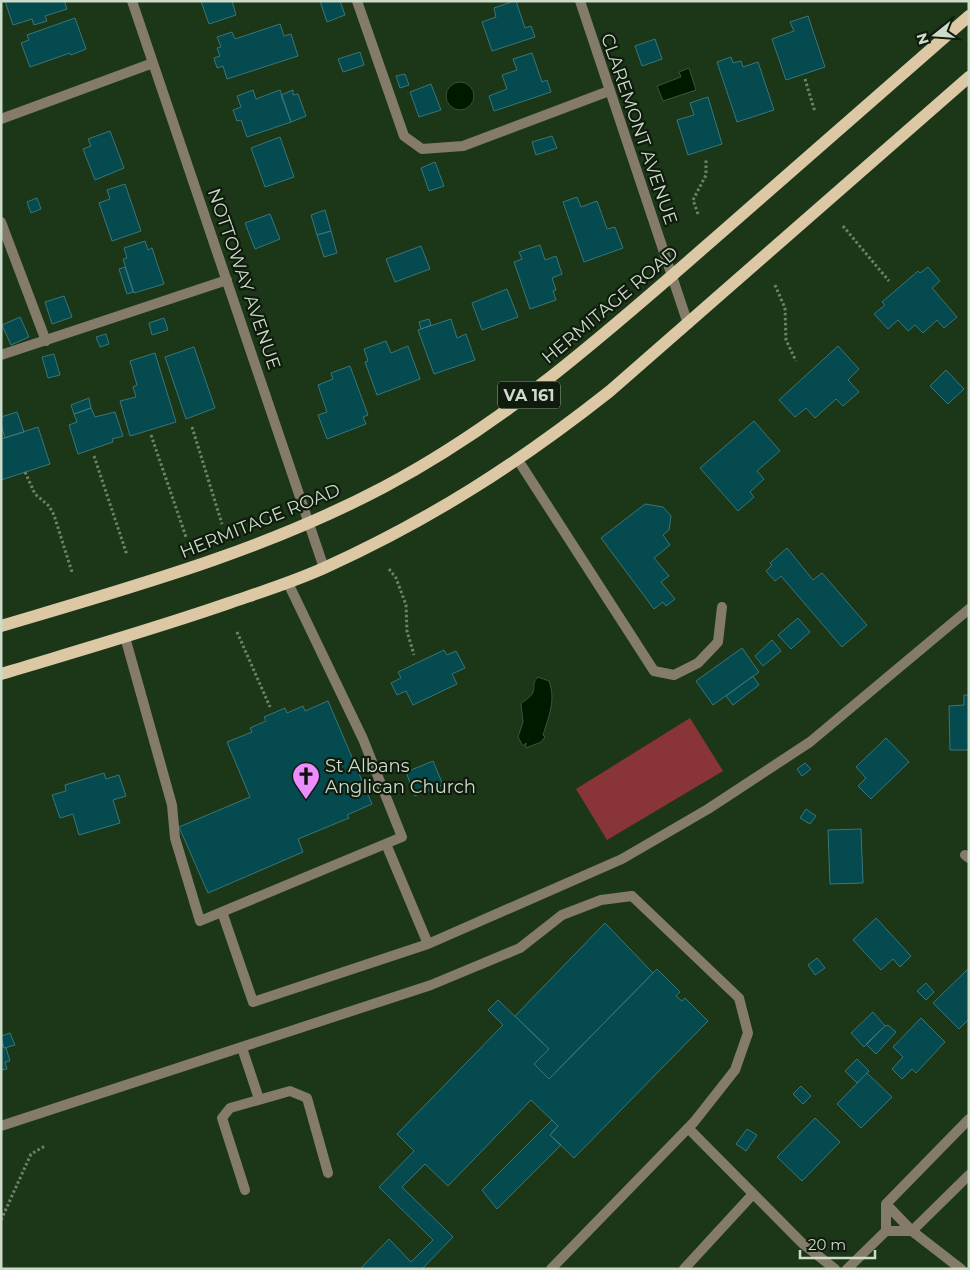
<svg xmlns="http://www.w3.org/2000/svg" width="970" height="1270" font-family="Montserrat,sans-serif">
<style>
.green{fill:#893437}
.water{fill:#001a00;stroke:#3d543c}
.building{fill:#044a4e;stroke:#3a7579}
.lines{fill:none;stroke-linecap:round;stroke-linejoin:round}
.path{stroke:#6d8369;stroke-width:3;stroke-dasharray:2.5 2.5;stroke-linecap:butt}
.lane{stroke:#857b6a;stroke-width:10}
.street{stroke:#857b6a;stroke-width:10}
.primary{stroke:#dcc8a5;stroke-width:12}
.labels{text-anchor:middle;stroke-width:4.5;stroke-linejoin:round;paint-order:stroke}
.shield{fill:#0f1b0d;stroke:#93a291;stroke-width:1}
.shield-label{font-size:16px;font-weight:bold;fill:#ccdcc9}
.street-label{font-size:18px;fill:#ccdcc9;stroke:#0f1b0d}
.poi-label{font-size:18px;fill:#ccdcc9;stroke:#0f1b0d;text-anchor:start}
</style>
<rect width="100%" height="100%" fill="#1c3718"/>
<path class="green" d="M690 718 723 771 607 840 576 789Z"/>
<path class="water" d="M689 68 696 90 663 101 657 86 681 77 679 72Z
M446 96a14 14 0 1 1 28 0a14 14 0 1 1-28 0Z
M538 677 549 681C556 700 549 716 543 735L545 737 541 742 526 748V743L523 746 518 737 523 722 521 704C524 700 531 698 533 692 535 685 532 683 538 677Z"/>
<path class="building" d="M5 1H64L67 9 45 16 47 21 34 25 32 19 13 25Z
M201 1H232L236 15 209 24Z
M320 1H340L345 15 327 22Z
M514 1H516L525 28 531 26 535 37 492 51 482 22 496 17 494 8Z
M808 16 825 67 786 80 772 39 794 31 790 22Z
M75 18 86 49 71 55 70 53 30 67 21 43 29 40 27 35Z
M280 24 284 36 291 34 298 56 227 79 223 66 217 68 214 58 220 56 217 48 221 47 217 37 232 32 235 39Z
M655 39 662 59 642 66 635 46Z
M360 52 364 65 343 72 338 59Z
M532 53 542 82 547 80 551 92 494 111 489 96 507 89 502 75 517 70 513 59Z
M731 57 733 63 741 61 743 67 758 62 774 110 737 122 717 62Z
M405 74 409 85 400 88 396 76Z
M431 84 441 110 419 117 410 92Z
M253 90 256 99 280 90 291 122 247 137 241 120 237 121 233 110 241 107 237 96Z
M293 90V95L298 94 306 116 291 122 281 95Z
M708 97 722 144 688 155 677 120 694 115 690 103Z
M110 131 124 168 95 180 83 149 91 146 88 139Z
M552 136 557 148 536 155 532 142Z
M280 137 294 177 265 187 251 148Z
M435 162 444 186 429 191 421 168Z
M125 184 141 231 112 241 99 203 110 199 107 190Z
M577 197 581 207 597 201 607 229 615 227 623 248 584 262 563 202Z
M37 198 41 209 31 213 27 202Z
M325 210 331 231 317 235 311 215Z
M270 214 280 239 255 249 245 223Z
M331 231 337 253 324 257 317 235Z
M145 241 148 250 152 248 164 284 134 293 123 259 127 258 124 248Z
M540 245 545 260 556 256 562 274 552 278 556 290 553 291 556 300 530 309 514 262 522 259 519 252Z
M421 246 430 269 395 282 386 259Z
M125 267 133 292 127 294 119 269Z
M928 267 940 281 932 288 957 317 944 328 937 320 923 333 915 325 908 331 898 320 888 329 874 314 885 305 882 302 918 271 920 273Z
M507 289 518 317 482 330 472 303Z
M64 296 72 317 52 324 45 302Z
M20 317 29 337 11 345 2 325Z
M164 318 168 330 152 335 149 323Z
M429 319 431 325 421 329 419 322Z
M451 319 457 338 466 334 475 360 434 374 418 330Z
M106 334 109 344 100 347 96 337Z
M386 341 391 353 408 346 420 379 377 395 365 362 368 361 364 349Z
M838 346 859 369 848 380 859 392 843 406 836 399 815 418 806 408 795 417 779 400Z
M194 347 215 408 186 419 165 357Z
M155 353 176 422 130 436 120 401 136 397 133 387 137 385 130 361Z
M54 354 60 375 48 378 42 357Z
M350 366 368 415 363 417 366 424 327 439 318 415 327 412 318 385 333 379 331 373Z
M946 370 964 389 948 404 930 386Z
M89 398 91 408 74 414 71 405Z
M91 408 95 417 115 412 123 436 112 439 113 442 78 454 69 425 77 422 74 414Z
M17 412 24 432 5 438 1 425V417Z
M754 421 780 451 757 471 764 479 750 492 754 497 738 511 700 468Z
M38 427 50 464 1 480V439Z
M645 504 663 507 671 516 669 530 663 535 670 545 654 558 669 576 661 582 675 599 666 606 663 602 654 609 601 538Z
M787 548 813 580 822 573 867 625 842 647 781 576 775 581 766 571 772 565 770 563Z
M798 618 810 632 791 649 778 635Z
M772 640 781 651 763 666 755 656Z
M742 648 759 672 713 705 696 681Z
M444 650 447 655 456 651 465 668 452 674 457 684 413 705 406 691 397 695 391 683 401 678 398 672Z
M753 676 759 685 733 705 726 696Z
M964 695H969V750H950L949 706 964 705Z
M328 701 372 804 347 815 349 818 298 839 303 852 208 893 179 827 250 797 227 742 252 732 250 728 266 721 264 717 285 708 287 713 303 706 305 711Z
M886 738 909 762 871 799 858 786 866 778 856 767Z
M433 761 443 785 415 796 406 772Z
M805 763 811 769 802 776 797 769Z
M104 773 106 779 119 775 126 796 113 800 120 823 79 835 73 814 60 818 52 795 66 791 65 785Z
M806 809 816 816 810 824 800 818Z
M861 829 863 883 830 884 828 830Z
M876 918 911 956 900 967 893 959 881 970 853 940Z
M605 923 653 973 549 1079 534 1064 549 1049 515 1016Z
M817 958 825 968 815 975 808 965Z
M969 968V1019L959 1029 933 1003Z
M657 969 680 992 676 996 682 1001 685 998 708 1021 574 1158 550 1135 558 1126 531 1100 448 1186 425 1164 402 1187 453 1237 422 1269H360L389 1239 411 1262 433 1240 379 1187 414 1151 397 1134 503 1025 488 1010 498 1000 549 1049 534 1064 549 1079Z
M926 983 934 992 926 1000 917 991Z
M873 1012 885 1026 864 1047 851 1033Z
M921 1018 945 1042 916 1073 912 1069 902 1079 892 1069 903 1057 893 1047Z
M888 1025 896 1032 876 1054 866 1044 885 1026Z
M10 1033 15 1045 4 1048 1 1036Z
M1 1042 4 1048H6L10 1061 5 1062 7 1069 1 1070Z
M857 1059 869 1071 857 1083 845 1071Z
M867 1073 892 1097 861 1128 837 1104Z
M801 1086 811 1096 803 1104 793 1094Z
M815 1118 840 1142 802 1181 777 1157Z
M552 1120 558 1126 550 1135 561 1145 497 1209 482 1190Z
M747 1129 757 1135 746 1151 736 1144Z"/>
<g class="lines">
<path class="path" d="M805 79 815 112
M698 214 693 200 706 175V160
M843 226 889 281
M775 285 785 308 786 340 796 361
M192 427 222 524
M151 435 186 537
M94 456 127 555
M25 472 35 494 49 506 54 515 72 572
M389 569 396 578 406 605 407 631 414 655
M237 632 270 707
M1 1220 31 1154 45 1146"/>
<path class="lane" d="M357 1 404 136 422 149 463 146 609 91
M1 222 46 341
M1 355 227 280
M518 460 654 671 674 675 698 663 718 642 722 607
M125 637 172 805 175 838 200 921 402 837 363 739 288 583
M386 844 428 944
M222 912 253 1002 428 944 622 859 708 809 810 742 969 609
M242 1048 259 1099
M1 1126 431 985 520 948 562 915 601 900 632 896 739 998 748 1033 735 1070 694 1122 551 1269
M688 1128 802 1243 835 1269
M245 1190 222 1118 230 1108 290 1091 307 1098 328 1173
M684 1269 753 1194
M847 1269 886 1231"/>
<path class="street" d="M132 1 324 568
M580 1 688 324
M1 119 153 63
M965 855 969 858
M969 1119 886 1204V1231H912L969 1175
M886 1204 912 1231 961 1269"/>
<path class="primary" d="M1 626C132 587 263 551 384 487 510 420 608 331 714 239 799 164 884 90 969 16
M1 674C77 651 154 629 229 603 261 592 293 582 324 568 430 520 519 463 610 391L969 77"/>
</g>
<defs>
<g id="church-pin" transform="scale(1.4375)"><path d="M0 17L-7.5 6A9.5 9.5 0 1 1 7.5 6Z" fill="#eb8dfc" stroke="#0f1b0d"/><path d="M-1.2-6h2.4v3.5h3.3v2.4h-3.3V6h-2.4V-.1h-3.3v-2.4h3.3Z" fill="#111"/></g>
</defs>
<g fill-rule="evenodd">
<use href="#church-pin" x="306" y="776"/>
</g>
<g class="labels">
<rect class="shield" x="498" y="381.5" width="62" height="27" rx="4"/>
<g class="shield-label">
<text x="529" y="401">VA 161</text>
</g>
<g class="street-label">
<text transform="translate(639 129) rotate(71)" y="6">CLAREMONT AVENUE</text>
<text transform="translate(244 279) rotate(71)" y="6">NOTTOWAY AVENUE</text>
<text transform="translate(610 305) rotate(-40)" y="6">HERMITAGE ROAD</text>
<text transform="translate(260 521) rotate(-22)" y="6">HERMITAGE ROAD</text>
</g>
<g class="poi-label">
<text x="325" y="772">St Albans<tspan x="325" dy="21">Anglican Church</tspan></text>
</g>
</g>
<rect width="970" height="1270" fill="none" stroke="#ccdcc9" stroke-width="5"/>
<g transform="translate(935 35) rotate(253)" stroke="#0f1b0d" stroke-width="4" paint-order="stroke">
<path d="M0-4L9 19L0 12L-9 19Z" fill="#ccdcc9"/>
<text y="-8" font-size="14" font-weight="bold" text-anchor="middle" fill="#ccdcc9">N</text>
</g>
<path d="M800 1250v8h75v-8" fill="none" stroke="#ccdcc9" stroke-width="2.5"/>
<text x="808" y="1250" font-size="15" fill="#ccdcc9" stroke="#0f1b0d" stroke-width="4" paint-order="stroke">20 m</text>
</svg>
